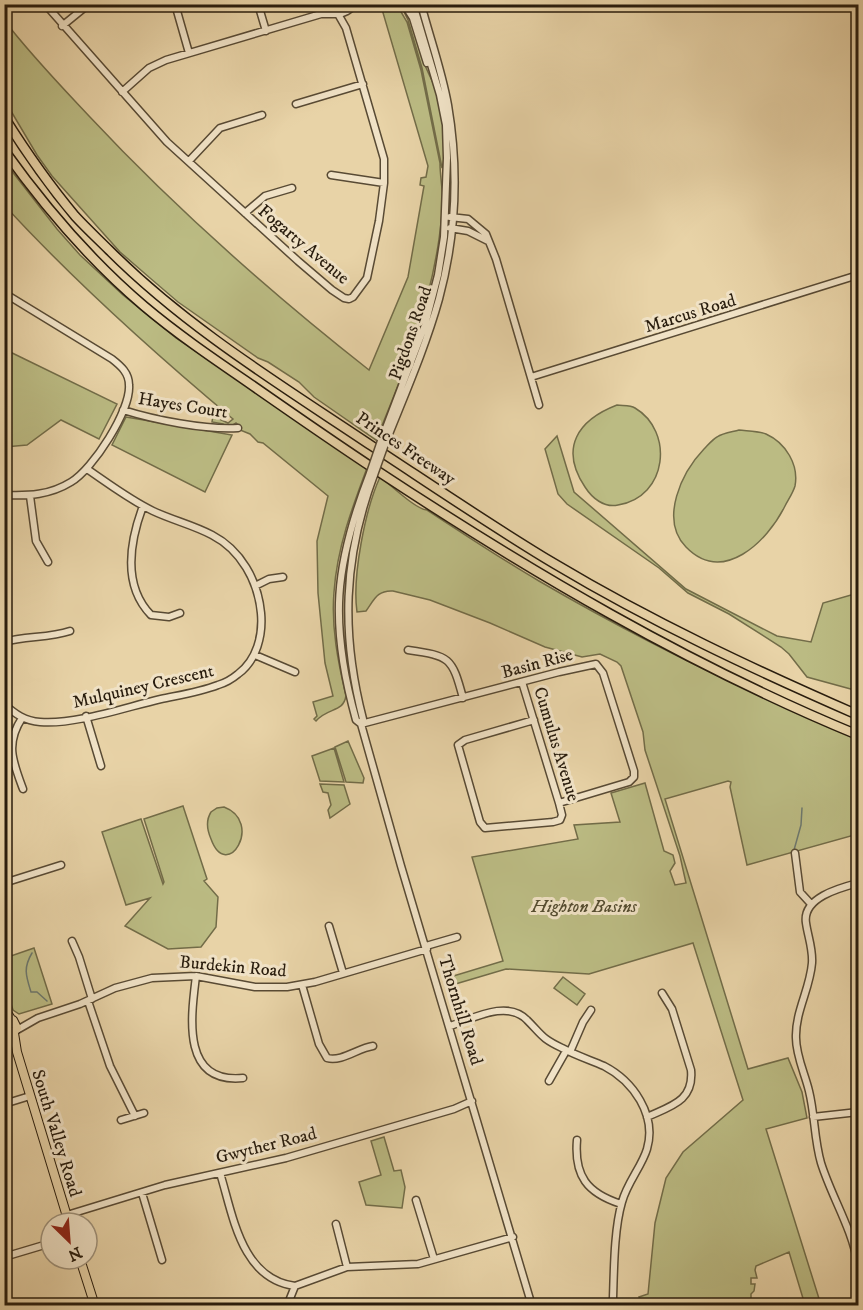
<svg xmlns="http://www.w3.org/2000/svg" width="863" height="1310" font-family="'IM FELL DW Pica',serif">
<style>
.green{fill:#bbbb83;stroke:#726c48;stroke-width:1.5}
.lines{fill:none;stroke-linecap:round;stroke-linejoin:round}
.stream{stroke:#6c786f;stroke-width:1.5}
.minor-casing{stroke:#584a34;stroke-width:9}
.major-casing{stroke:#281c0d;stroke-width:10}
.highway-casing{stroke:#281c0d;stroke-width:11}
.minor{stroke:#f0e2c6;stroke-width:6}
.major{stroke:#e8d3a7;stroke-width:8}
.highway{stroke:#e8d3a7;stroke-width:8}
.minor-bridge-casing{stroke:#584a34;stroke-width:9;stroke-linecap:butt}
.minor-bridge{stroke:#f0e2c6;stroke-width:6}
.labels{text-anchor:middle;stroke-width:6;stroke-linejoin:round;paint-order:stroke}
.street-label{font-size:18px;fill:#281c0d;stroke:#f0e2c6}
.park-label{font-size:18px;font-style:italic;fill:#544c30;stroke:#f0e2c6}
</style>
<rect width="100%" height="100%" fill="#e8d3a7"/>
<filter id="stains"><feTurbulence type="fractalNoise" baseFrequency=".00333" numOctaves="4"/><feColorMatrix values="0 0 0 0 .2 0 0 0 0 .09 0 0 0 0 .02 0 0 0 .5 -.17"/></filter>
<radialGradient id="worn" r=".72"><stop offset=".6" stop-color="#630" stop-opacity="0"/><stop offset="1" stop-color="#630" stop-opacity=".3"/></radialGradient>
<path class="green" d="M385 4 397 5 407 22 421 70 440 163C440 172 441 178 442 189 444 204 441 224 439 239 429 309 403 375 376 440L314 397 299 382 268 362 258 358 178 302 150 278 120 252 52 176 37 155 5 101 4 20C30 54 59 84 89 116 175 208 270 292 369 370L408 277 424 186 420 185 421 178 426 177 428 166 381 6Z
M402 5C415 22 418 44 425 65 428 73 433 82 436 90 443 109 448 149 442 168L422 68 408 20 401 6Z
M4 161 57 229 80 255 123 295 176 338 367 468C352 508 337 548 334 592 331 627 338 662 346 696 343 713 328 707 316 721L314 719 317 716 313 702 333 696 325 663 318 593 317 541 328 496 263 443 258 442 250 434 240 430 239 426 236 423 228 428 223 424 212 422 213 416 228 423 233 419C153 352 76 283 5 206Z
M4 349 117 404 99 439 61 420 27 445 5 447Z
M617 405C622 406 630 405 635 408 674 431 668 497 618 505 604 508 592 498 585 487 559 448 578 420 617 405Z
M126 417 232 435 205 492 112 445Z
M739 430C747 431 759 431 766 434 786 443 799 465 795 486 793 493 788 500 785 506 767 542 723 585 686 547 659 519 682 472 704 449 708 445 713 439 717 437 723 433 732 432 739 430Z
M557 436 574 492 686 589 777 636 811 642 823 603 858 593V691L807 677 789 654 781 647 729 614 688 593 659 568 567 504 558 494 545 449Z
M380 477C391 485 415 509 427 510 464 534 501 559 539 581 642 641 749 693 858 739V834L747 865 730 787 731 782 728 781 665 799 748 1069 788 1058 802 1092 807 1118 766 1129 821 1305H805L789 1252 756 1266 755 1270 757 1278H751V1284H755L754 1291 751 1294V1305H643L639 1297 648 1294 655 1223 666 1178 683 1152 743 1100 693 943 589 974 506 969 452 985 450 977 503 961 472 857 578 839 574 825 620 822 611 793 645 783 664 851 673 855 675 863 670 871 675 885 686 883 680 856 645 750 643 732 621 666 617 662 600 654 582 657 545 647 490 623 430 600 393 591C377 590 374 600 366 611L357 612C352 577 365 510 380 477Z
M348 741 364 778 363 783 346 782 335 747Z
M334 748 344 782 320 781 312 756Z
M320 784 344 785 350 804 330 818 328 810 331 805 328 793 323 792Z
M183 806 207 879 204 881 218 897 216 927 201 947 168 949 125 926 150 898 126 905 102 832 141 819 163 884 164 882 144 819Z
M224 807C264 822 227 883 211 839 207 830 206 820 211 812L217 808Z
M34 948 52 1004 19 1014 13 1010 5 986V958Z
M563 977 585 994 577 1005 554 988Z
M384 1137 394 1171 401 1170 405 1187 402 1208 366 1205 359 1182 381 1175 371 1141Z"/>
<g class="lines">
<path class="stream" d="M794 850 801 825 802 808
M32 953C23 968 26 976 31 992H37L47 1001"/>
<g class="minor-casing">
<path id="minor" d="M45 4 167 142 298 261 332 290 344 298 349 299 353 297 367 278 379 221 384 183V159L346 28 338 14
M175 4 189 53
M258 4 266 31
M335 4V11L340 14 347 11 346 4
M404 4 413 18 427 63
M347 11 357 4
M62 26 89 4
M122 92 149 68 166 60 321 14H338
M296 104 363 84
M189 161 220 128 262 115
M331 175 384 183
M245 213 265 196 292 188
M450 217 468 219 486 234 496 259 539 405
M450 228 468 231 488 241
M4 293 112 359C121 366 129 373 129 385 131 410 93 469 71 482 50 495 29 496 4 495
M531 377 858 275
M123 410C155 420 205 430 238 428
M381 441 425 325 438 275 444 237 447 158 446 125 440 95 413 4
M385 444C404 396 425 349 439 299 456 236 459 170 448 105 442 71 430 38 421 4
M374 475C343 558 341 634 363 719L361 724 401 866 532 1306
M30 496 36 541 48 562
M143 506C130 541 122 585 151 615L169 617 180 613
M255 586 269 579 283 577
M4 642C26 636 49 638 70 631
M408 650C450 656 452 657 463 698
M255 655 295 672
M522 682 559 803 562 815 560 820 553 822 485 828 480 822 458 745 465 740 534 720
M4 704C15 714 25 721 40 722 75 725 126 707 161 699 180 695 200 692 218 685 225 683 232 679 238 674 257 660 263 635 261 613 258 581 241 550 212 535 193 525 172 520 153 511 130 500 109 484 87 469
M86 716 101 766
M22 718C5 744 13 762 23 789
M361 724 559 672 596 664 603 673 634 771V777L629 782 559 803
M361 724 356 720C329 623 334 566 370 473
M795 853 800 892 811 904
M4 883 61 865
M858 883C839 888 802 898 806 923 808 937 813 949 812 963 810 989 795 1012 796 1038 796 1056 805 1074 809 1091 815 1115 814 1139 821 1163 832 1198 852 1228 858 1265
M329 926 343 973
M72 941 79 957 92 999
M426 946 457 937
M196 976C191 1017 181 1084 243 1078
M302 985 319 1044 327 1058C342 1062 358 1048 373 1046
M88 1001 110 1066 135 1116
M450 1026C472 1019 507 999 527 1020 542 1035 541 1038 562 1048 575 1055 590 1060 604 1066 633 1081 657 1115 647 1149 642 1166 627 1183 622 1202 614 1229 614 1270 613 1298L615 1306
M17 1030 38 1018 80 1004 115 988 152 978 196 976 255 987H287L315 982 427 949
M570 1052 583 1022 591 1010
M549 1081 566 1051
M4 1104 30 1096
M647 1117C671 1106 694 1101 691 1070L672 1009 662 993
M813 1117 858 1112
M121 1120 144 1113
M577 1140C574 1176 587 1193 621 1204
M220 1173C233 1215 241 1279 295 1286
M142 1193 162 1260
M416 1200 434 1259
M67 1215 165 1185 286 1158 454 1109 472 1101
M336 1224 347 1267
M4 1257 51 1243
M287 1306 295 1286 347 1267 418 1264 513 1237
M756 1306V1303"/>
</g>
<g class="major-casing">
<path id="major" d="M4 1008 11 1019
M4 1020H13L17 1028 12 1034H4
M14 1033 17 1052 69 1223
M80 1259 95 1306"/>
</g>
<g class="highway-casing">
<path id="highway" d="M4 117C26 152 49 185 75 216 86 228 98 239 109 250 187 328 281 385 372 446 433 486 493 527 555 564 652 622 755 670 858 715
M4 150C44 206 91 261 144 306 176 333 211 357 246 381 289 411 332 441 376 470 529 571 688 665 858 735"/>
</g>
<use href="#minor" class="minor"/>
<use href="#major" class="major"/>
<use href="#highway" class="highway"/>
<g class="minor-bridge-casing">
<path id="minor-bridge" d="M370 473 381 441
M374 475 385 444"/>
</g>
<use href="#minor-bridge" class="minor-bridge"/>
</g>
<g class="labels">
<g class="street-label">
<text transform="translate(304 244) rotate(40)" y="6">Fogarty Avenue</text>
<text transform="translate(690 313) rotate(-17)" y="6">Marcus Road</text>
<text transform="translate(410 333) rotate(-71)" y="6">Pigdons Road</text>
<text transform="translate(183 405) rotate(9)" y="6">Hayes Court</text>
<text transform="translate(406 448) rotate(34)" y="6">Princes Freeway</text>
<text transform="translate(537 663) rotate(-15)" y="6">Basin Rise</text>
<text transform="translate(143 686) rotate(-13)" y="6">Mulquiney Crescent</text>
<text transform="translate(557 744) rotate(73)" y="6">Cumulus Avenue</text>
<text transform="translate(233 966) rotate(5)" y="6">Burdekin Road</text>
<text transform="translate(461 1010) rotate(73)" y="6">Thornhill Road</text>
<text transform="translate(57 1133) rotate(73)" y="6">South Valley Road</text>
<text transform="translate(266 1145) rotate(-14)" y="6">Gwyther Road</text>
</g>
<g class="park-label">
<text x="584" y="912">Highton Basins</text>
</g>
</g>
<rect width="863" height="1310" fill="none" stroke="#e8d3a7" stroke-width="24"/>
<rect x="6" y="6" width="851" height="1298" fill="none" stroke="#281c0d" stroke-width="3"/>
<rect x="12" y="12" width="839" height="1286" fill="none" stroke="#281c0d" stroke-width="1.5"/>
<g transform="translate(69 1241) rotate(155)"><circle r="28" fill="#f0e2c6" stroke="#a0937c" stroke-width="1.5"/>
<path d="M0-4.5L10 22L0 15L-10 22Z" fill="#8f2418"/>
<text y="-9" font-size="16" font-weight="bold" text-anchor="middle" fill="#281c0d">N</text>
</g>
<rect width="100%" height="100%" filter="url(#stains)"/>
<rect width="100%" height="100%" fill="url(#worn)"/>
</svg>
